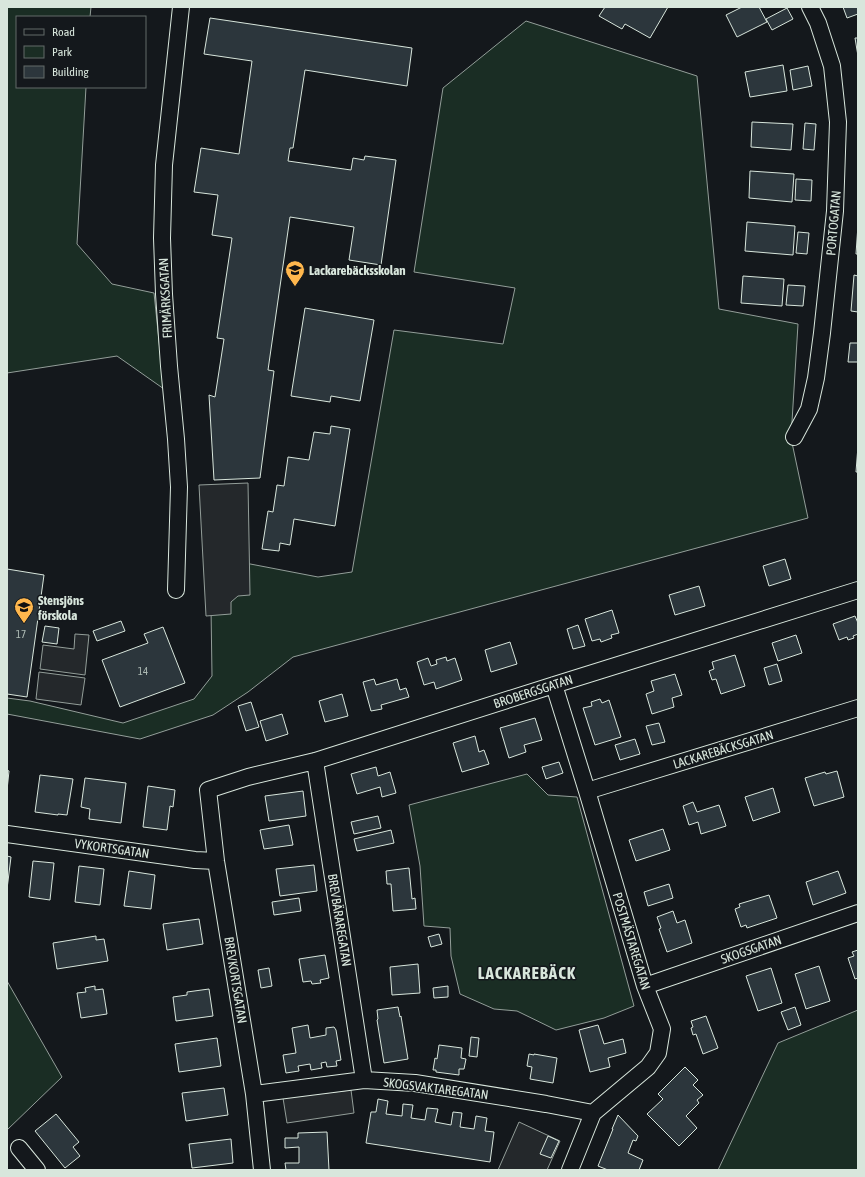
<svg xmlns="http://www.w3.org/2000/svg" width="865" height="1177" font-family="'Asap Condensed',sans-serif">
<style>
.green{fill:#1a2d24;stroke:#939e99}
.parking{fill:#24282b;stroke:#939e99}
.building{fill:#2c363c;stroke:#d8e6dc}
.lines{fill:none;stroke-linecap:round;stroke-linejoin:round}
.street-casing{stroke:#d8e6dc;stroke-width:18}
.street{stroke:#14181c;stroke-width:16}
.labels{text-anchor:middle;stroke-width:3;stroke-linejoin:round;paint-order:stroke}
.number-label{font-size:11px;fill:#adbab4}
.street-label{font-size:13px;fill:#d8e6dc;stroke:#14181c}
.poi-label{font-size:13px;font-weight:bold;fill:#d8e6dc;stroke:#14181c;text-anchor:start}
.district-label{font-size:17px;font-weight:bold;letter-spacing:1px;fill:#d8e6dc;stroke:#14181c}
</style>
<rect width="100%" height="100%" fill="#14181c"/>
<path class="green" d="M7 7H91L90 17H17V87H86L77 244 112 284 154 293 164 389 117 356 7 373Z
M526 21 697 76 719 309 798 324 791 438 808 518 293 657 248 692 213 715 140 739 7 714V698L30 701 123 723 194 699 212 676 211 608 219 558 318 577 352 572 394 330 503 344 515 288 414 272 443 88Z
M527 774 548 795 577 797 634 1006 604 1018 556 1030 517 1011 494 1009 460 994 451 956 450 928 424 926 420 866 409 805Z
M7 981 62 1077 7 1130Z
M858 1010V1170H718L778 1043Z"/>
<path class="parking" d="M248 483 250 595 238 596 231 602V614L206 616 199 485Z
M75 634 89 635 85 675 40 669 43 645 74 649Z
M39 672 85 678 81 705 36 699Z
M351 1090 354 1113 287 1123 283 1098Z
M519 1122 560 1141 547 1170H498Z"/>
<path class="building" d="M605 7H668L650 38 625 24 622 29 599 16Z
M742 7H759L767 22 737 37 726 15Z
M843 7H858V14L847 18Z
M787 8 793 19 772 30 766 19Z
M210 18 412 48 407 86 305 70 293 148H290L288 161 351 170 353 158 364 160 365 156 396 160 381 265 349 260 354 227 290 217 268 370 274 371 260 478 214 480 209 395 215 397 224 339 217 338 232 238 212 235 218 195 194 192 201 148 239 154 252 61 204 54Z
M855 38H858V56Z
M783 65 787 91 750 97 745 72Z
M808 66 812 86 793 90 790 70Z
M752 122 793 124 791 150 751 147Z
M805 123 816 124 814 150 803 149Z
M750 171 794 174 792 202 749 198Z
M796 179 812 180 811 201 795 200Z
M747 222 795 226 793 255 745 251Z
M858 225V254H856Z
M798 232 809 233 807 254 796 253Z
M854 275 858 276V312L851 311Z
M743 276 784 279 782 306 741 303Z
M788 285 805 286 803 306 786 305Z
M305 308 374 320 360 401 331 396 330 402 291 396Z
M850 343H858V362H848Z
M331 426 350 429 335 526 294 519 290 545 280 543 279 551 262 549 268 511 273 512 277 485 284 486 288 457 309 460 314 432 330 434Z
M858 446V472H856Z
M785 559 791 579 769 586 763 566Z
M7 569 44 575 27 697 7 694Z
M699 586 705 606 675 615 669 595Z
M612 610 619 633 611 635 612 638 601 642 600 639 592 641 585 619Z
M855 616 858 623V634L853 636 854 638 848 640 847 637 839 640 833 624Z
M121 621 125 631 97 641 93 631Z
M578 625 585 646 573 649 567 629Z
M45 626 59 628 57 644 42 642Z
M163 627 185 683 120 707 102 660 148 643 144 634Z
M796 635 802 653 778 661 772 643Z
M510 642 517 664 491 672 485 650Z
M735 655 745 686 721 694 716 679 712 680 709 671 714 669 712 662Z
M446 657 447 661 455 658 462 680 436 689 434 682 424 685 417 662 428 658 431 666 437 664 436 660Z
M777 664 782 681 769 685 764 668Z
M675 674 682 695 672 698 674 707 652 714 646 694 654 691 651 681Z
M374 679 376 685 397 679 400 690 406 688 409 697 381 705 382 709 371 711 363 682Z
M342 694 348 716 325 722 319 701Z
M600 699 602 703 609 700 621 737 595 745 583 708 592 706 591 702Z
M251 702 259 727 246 731 238 706Z
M282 714 288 734 266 741 260 721Z
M535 718 542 740 524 745 526 752 509 758 500 728Z
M659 723 665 742 652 745 646 726Z
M475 736 479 752 484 750 489 764 462 772 453 743Z
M635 739 640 754 620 760 615 745Z
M559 762 563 773 546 779 542 767Z
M376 767 378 776 390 772 396 793 382 797 380 787 357 794 351 774Z
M7 770 9 771 7 790Z
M837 771 844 797 814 806 805 778 825 772 826 774Z
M40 775 73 779 67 815 58 814V815L35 812Z
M85 778 126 783 121 823 89 819 90 809 81 807Z
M148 786 175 790 173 807 170 806 167 830 143 827Z
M773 788 780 812 753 821 745 797Z
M303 791 306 816 269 821 265 796Z
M693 802 697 812 719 805 726 826 701 834 698 822 689 825 683 806Z
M378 816 381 828 354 834 351 822Z
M289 825 293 845 264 849 260 830Z
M663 829 670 850 636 861 629 840Z
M391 830 394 843 357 851 354 839Z
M7 856 11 857 7 889Z
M33 861 54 863 50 900 29 897Z
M314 865 317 891 280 896 276 869Z
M79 866 104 869 100 905 75 902Z
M409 868 412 899 415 898 416 909 393 911 391 884H387L386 871Z
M129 871 155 875 151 909 124 906Z
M838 871 846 893 813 905 806 882Z
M669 884 673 898 648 906 644 892Z
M769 895 777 918 747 928 746 925 741 927 735 909 740 907 739 904Z
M299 898 301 911 274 915 272 902Z
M673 911 677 923 685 920 692 943 667 952 659 929 661 928 657 917Z
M199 919 203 944 167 950 163 924Z
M439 934 442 944 431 947 428 937Z
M96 936V940L104 939 108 961 57 969 53 943Z
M858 950V978L855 979 848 958 854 956 852 952Z
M325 955 329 978 320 980 321 983 312 984 311 981 303 982 299 959Z
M418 964 420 993 392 995 390 967Z
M819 966 830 1001 806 1009 795 974Z
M269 968 272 986 261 988 258 970Z
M771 968 782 1003 758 1011 746 976Z
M95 986V990L103 989 107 1014 81 1018 77 993 86 992 85 988Z
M448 986V997L434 998 433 988Z
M209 989 213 1016 176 1021 173 997 187 995V992Z
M398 1007 400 1017 401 1016 408 1059 384 1063 377 1020 378 1019 377 1010Z
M795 1007 801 1025 788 1030 781 1012Z
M706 1016 718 1048 703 1054 696 1034 693 1035 691 1028 693 1027 691 1021Z
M308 1025 310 1038 326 1035V1028L334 1027 336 1030 341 1060 336 1061 337 1066 327 1067 326 1062 321 1063 322 1068 311 1070 310 1064 298 1066 299 1071 286 1073 283 1055 296 1053 292 1028Z
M598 1025 604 1044 623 1039 626 1053 608 1058 610 1067 590 1072 579 1030Z
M471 1037 479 1038 477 1057 469 1056Z
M217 1038 221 1066 179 1072 175 1044Z
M439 1045 462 1048 461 1058 466 1059 464 1069H459V1075L436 1072V1070H433L435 1058 437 1059Z
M529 1054 534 1055V1054L557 1058 553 1083 530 1079 532 1067 527 1066Z
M685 1067 698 1080 693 1085 703 1095 697 1100 699 1103 686 1116 697 1128 679 1146 647 1114 663 1099 658 1094Z
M224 1088 228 1115 186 1121 182 1093Z
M378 1099 388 1101 386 1114 402 1116 403 1104 413 1105 411 1118 425 1120 427 1108 438 1109 435 1122 451 1125 453 1112 462 1113 460 1127 474 1129 476 1116 487 1118 485 1131 494 1132 490 1162 366 1143 371 1112H376Z
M56 1114 79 1142 73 1147 80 1156 65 1168 35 1131Z
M618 1115 638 1136 636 1141 633 1140 628 1153 643 1160 639 1170H608L598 1166 613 1129H612Z
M327 1132 329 1170H286L285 1163H299V1147L285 1148V1138H298V1133Z
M548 1136 559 1141 551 1158 540 1154Z
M231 1139 233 1163 192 1168 189 1144Z"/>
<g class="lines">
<g class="street-casing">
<path id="street" d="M794 437 809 409 816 378 822 333 835 211 838 122 832 66 818 23 810 7
M176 590 179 487 176 439 169 366 164 294 162 238 164 165 181 7
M554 685 587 791 645 986 662 1029 658 1053 648 1067 593 1113 570 1170
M315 761 364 1080
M587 791 858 708
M7 834 195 860 216 861
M645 986 858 913
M254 1094 364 1080 415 1083 546 1104 593 1113
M19 1148 37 1170
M262 1170 254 1094 216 861 208 790 248 777 315 761 554 685 858 590"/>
</g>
<use href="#street" class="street"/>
</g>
<defs>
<g id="school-pin" transform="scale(1)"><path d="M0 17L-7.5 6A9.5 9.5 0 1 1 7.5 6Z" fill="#ffb74d" stroke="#14181c"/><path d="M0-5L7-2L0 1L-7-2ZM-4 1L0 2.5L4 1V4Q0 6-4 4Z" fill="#111"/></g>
</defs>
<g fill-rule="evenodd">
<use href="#school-pin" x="295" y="270"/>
<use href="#school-pin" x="24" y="607"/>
</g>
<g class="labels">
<g class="number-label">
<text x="21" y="638">17</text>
<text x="143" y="675">14</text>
</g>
<g class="street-label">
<text transform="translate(833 223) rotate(-85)" y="5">PORTOGATAN</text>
<text transform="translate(165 298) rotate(-93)" y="5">FRIMÄRKSGATAN</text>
<text transform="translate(533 691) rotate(-18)" y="5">BROBERGSGATAN</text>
<text transform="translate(723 749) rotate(-17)" y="5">LACKAREBÄCKSGATAN</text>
<text transform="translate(112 848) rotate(8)" y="5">VYKORTSGATAN</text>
<text transform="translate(340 920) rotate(81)" y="5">BREVBÄRAREGATAN</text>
<text transform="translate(632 941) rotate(73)" y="5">POSTMÄSTAREGATAN</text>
<text transform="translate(751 949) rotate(-19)" y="5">SKOGSGATAN</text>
<text transform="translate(236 980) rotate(81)" y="5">BREVKORTSGATAN</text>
<text transform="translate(436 1088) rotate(7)" y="5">SKOGSVAKTAREGATAN</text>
</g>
<g class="poi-label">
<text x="309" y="275">Lackarebäcksskolan</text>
<text x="38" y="605">Stensjöns<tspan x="38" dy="15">förskola</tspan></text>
</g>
<g class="district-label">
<text x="527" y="979">LACKAREBÄCK</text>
</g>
</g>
<rect width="865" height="1177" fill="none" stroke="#d8e6dc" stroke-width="16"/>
<rect x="16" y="16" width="130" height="72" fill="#14181c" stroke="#626a69"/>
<rect x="24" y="29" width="20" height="6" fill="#14181c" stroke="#626a69"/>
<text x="52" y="36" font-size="12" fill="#d8e6dc">Road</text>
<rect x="24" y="46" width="20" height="12" fill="#1a2d24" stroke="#626a69"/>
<text x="52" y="56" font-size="12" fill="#d8e6dc">Park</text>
<rect x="24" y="66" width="20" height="12" fill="#2c363c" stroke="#626a69"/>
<text x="52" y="76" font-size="12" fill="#d8e6dc">Building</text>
</svg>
